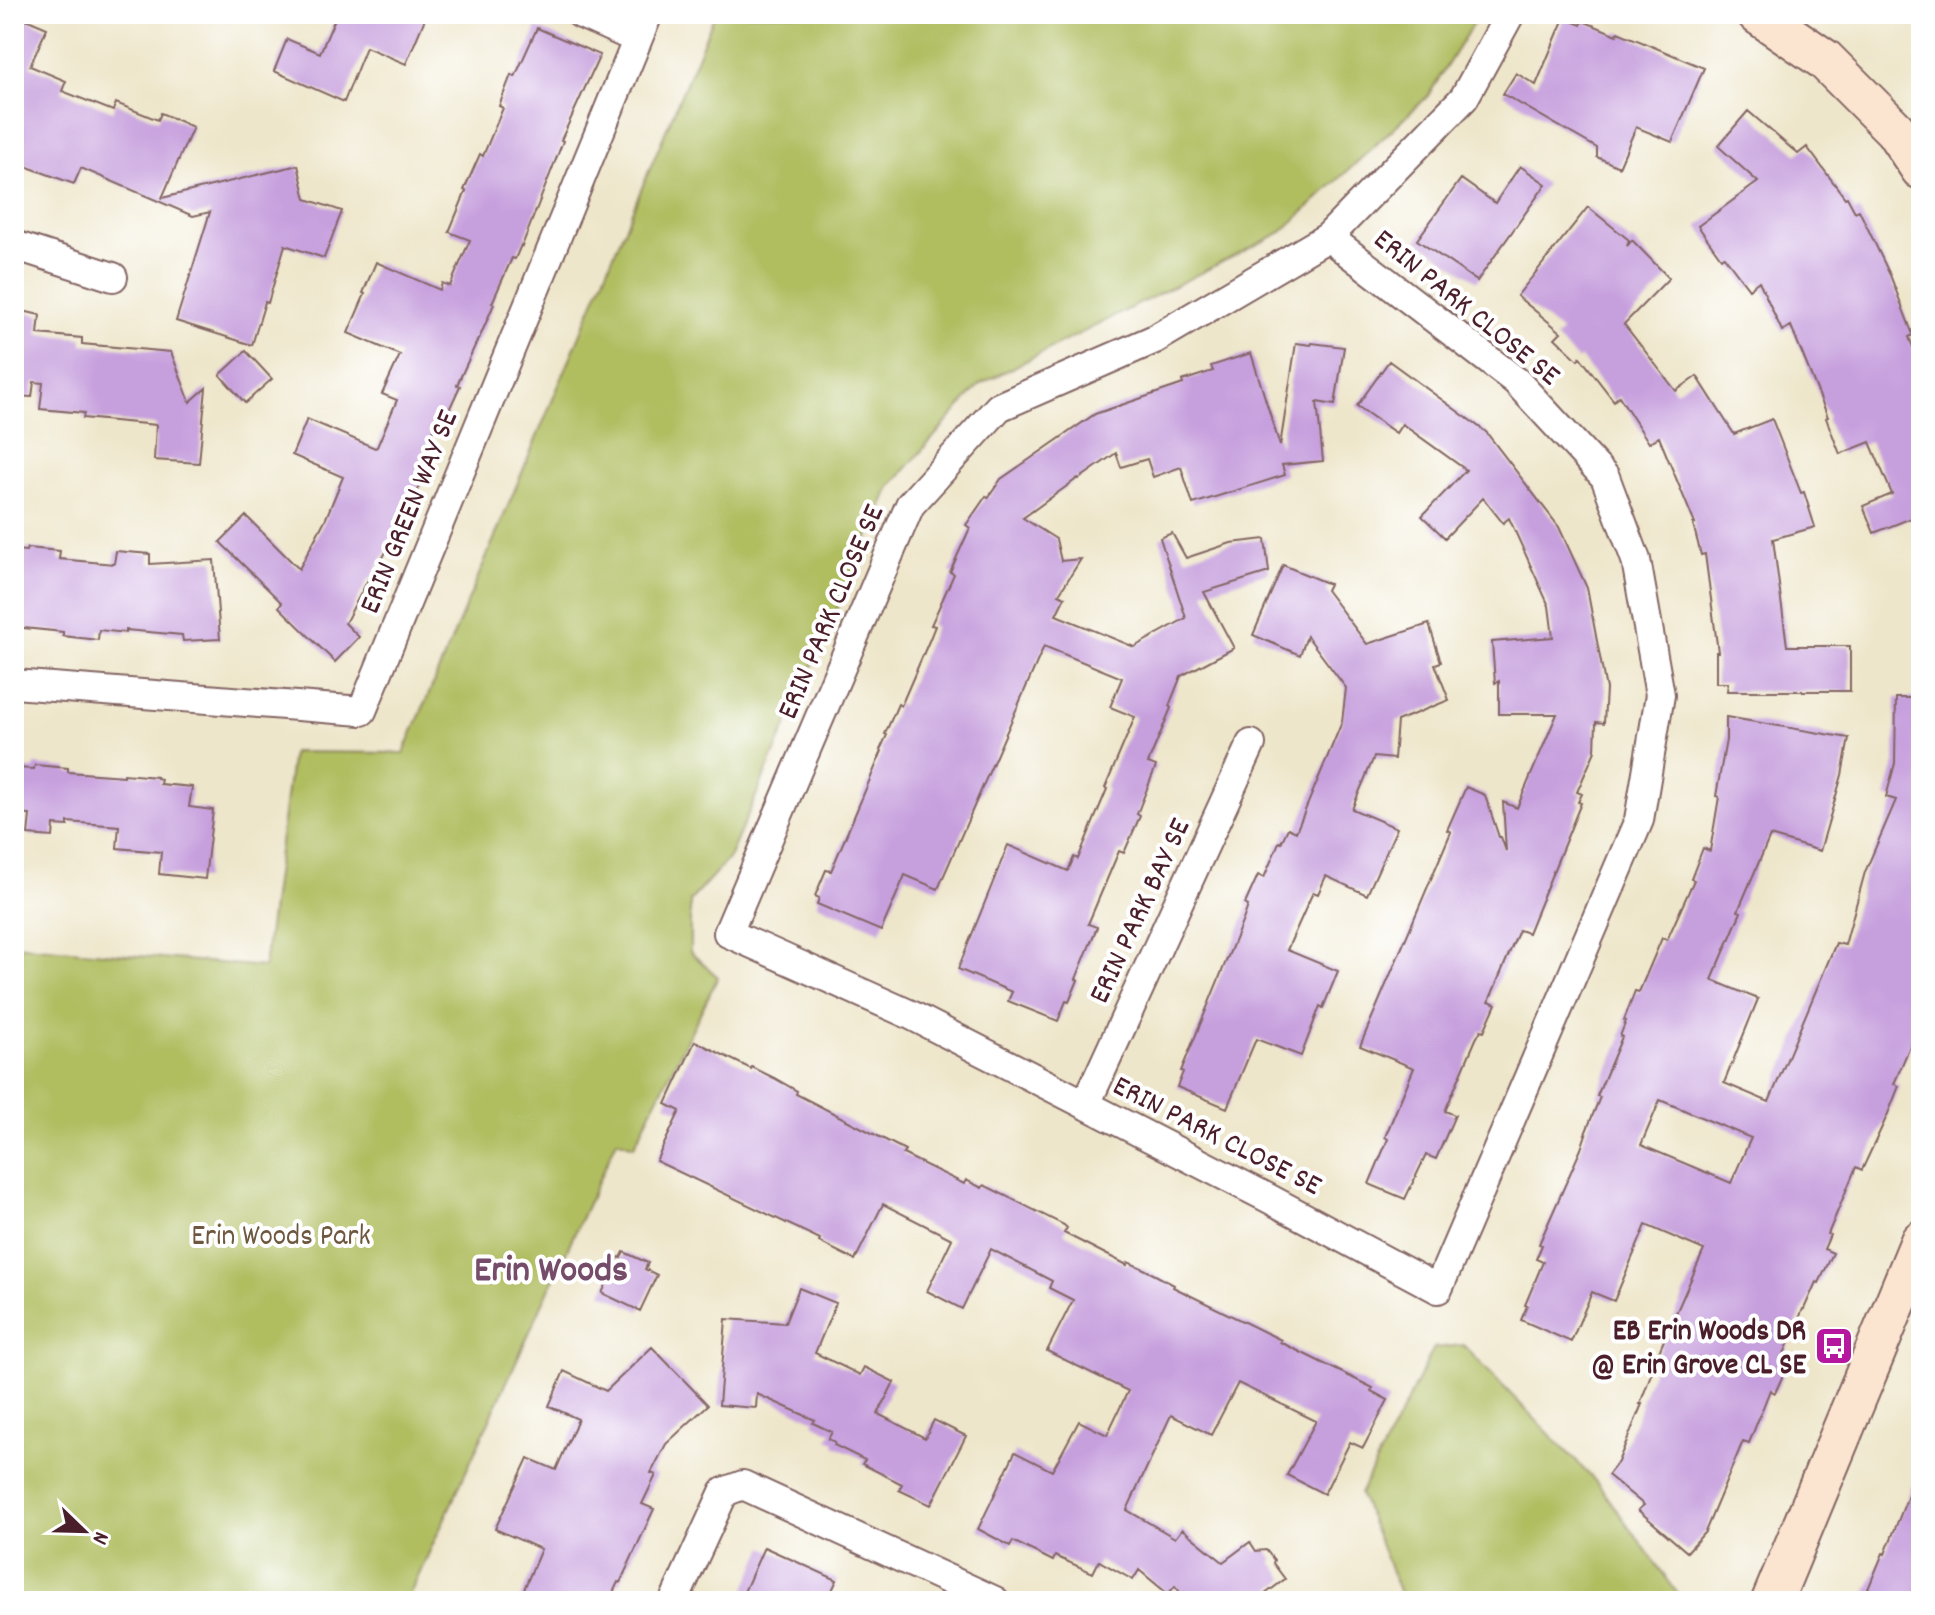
<svg xmlns="http://www.w3.org/2000/svg" width="1935" height="1615" font-family="Dekko,sans-serif">
<style>
.green{fill:#b0be61;stroke:#7d6e46;stroke-width:2}
.building{fill:#c69fdd;fill-rule:evenodd}
.lines{fill:none;stroke-linecap:round;stroke-linejoin:round}
.street-casing{stroke:#836563;stroke-width:32}
.secondary-casing{stroke:#836563;stroke-width:44}
.street{stroke:#fff;stroke-width:28}
.secondary{stroke:#fce5d0;stroke-width:40}
.labels{text-anchor:middle;stroke-width:8;stroke-linejoin:round;paint-order:stroke}
.street-label{font-size:30px;fill:#4a1f2b;stroke:#fff}
.park-label{font-size:30px;fill:#6e573e;stroke:#fff}
.poi-label{font-size:30px;font-weight:bold;fill:#4a1f2b;stroke:#fff;text-anchor:end}
.district-label{font-size:38px;font-weight:bold;fill:#754c69;stroke:#fff}
</style>
<rect width="100%" height="100%" fill="#fff"/>
<filter id="ink" filterUnits="userSpaceOnUse"><feTurbulence type="fractalNoise" baseFrequency=".0125" numOctaves="2"/><feDisplacementMap in="SourceGraphic" scale="16" xChannelSelector="R" yChannelSelector="G"/><feConvolveMatrix kernelMatrix="1 2 1 2 8 2 1 2 1" color-interpolation-filters="sRGB"/></filter>
<filter id="wash" filterUnits="userSpaceOnUse"><feTurbulence type="fractalNoise" baseFrequency=".006" numOctaves="4" result="noise"/><feDisplacementMap in="SourceGraphic" scale="32" xChannelSelector="R" yChannelSelector="G"/><feGaussianBlur stdDeviation="1.8" result="paint"/><feColorMatrix in="noise" values="0 0 0 0 0 0 0 0 0 0 0 0 0 0 0 0 0 1.4 0 .05"/><feComposite in="paint" operator="in"/></filter>
<g filter="url(#wash)">
<rect width="100%" height="100%" fill="#eee6ca"/>
<path class="green" d="M715 14H1479L1428 96 1282 232 980 384 890 487 729 858 690 901V952L718 977 634 1146 617 1140 407 1601H14V945L264 967 292 752 404 753Z
M1463 1345 1598 1484 1683 1601H1403L1360 1494 1434 1348Z"/>
<g id="blocks">
<path class="building" d="M14 14 47 28 30 66 66 81 62 91 113 111 116 103 158 120 161 113 193 127 162 198 298 165 306 199 342 211 324 258 285 245 268 303 265 302 252 345 176 321 210 212 193 216 81 168 74 184 14 162Z
M337 14H427L406 64 366 47 344 102 274 71 287 39 320 53Z
M1564 18 1581 25 1583 21 1617 35 1618 32 1704 68 1672 142 1636 127 1619 167 1597 157V148L1503 94 1516 73 1536 85Z
M537 28 600 55 561 140 563 141 522 246 521 245 515 259 512 258 492 303 494 304 479 339H478L457 385 460 386 444 421 438 419 419 465 427 468 395 544 391 543 371 579 369 578 345 623 359 637 335 662 279 607 282 603 220 542 246 516 299 569 326 518 343 477 292 455 307 419 375 448 377 447 397 400 382 394 400 355 348 333 365 294 363 293 376 262 440 290 442 283 450 286 470 240 449 232 466 191 464 190 480 154 483 156 503 108 499 106 511 75 515 77Z
M1748 111 1798 154 1807 147 1845 198 1847 197 1855 212 1859 210 1890 275 1913 335 1909 337 1921 368V512L1913 515 1914 517 1874 533 1863 506 1892 494 1870 442 1840 454 1826 418 1828 417 1791 326 1782 331 1759 281 1749 289 1724 256 1721 258 1698 226 1758 182 1718 146Z
M1520 166 1546 184 1477 281 1417 240 1461 179 1495 203Z
M1588 207 1629 240 1627 246 1632 240 1669 278 1624 324 1676 391 1697 376 1734 434 1772 419 1801 493 1804 492 1815 527 1773 539 1787 646H1850V691H1727L1728 683H1716V652H1718L1705 554 1701 555 1693 524H1695L1659 437 1649 443 1619 396 1614 401 1580 357 1578 360 1555 338 1561 332 1517 296Z
M14 309 40 315 38 334 82 338V344L171 352 190 402 206 388 199 463 154 460 156 425 83 418 84 413 40 409 43 383 34 382 32 397 14 396Z
M1296 343 1311 345 1312 343 1344 347 1335 405 1317 402 1323 461 1282 465 1285 475 1193 504 1181 467 1153 477 1147 459 1121 467 1116 453 1079 479 1078 478 1023 518 1056 539 1061 561 1081 559 1059 594 1065 597 1056 615 1134 647 1186 618 1160 538 1172 533 1186 558 1231 543 1265 539 1269 572 1204 592 1234 648 1181 676 1169 706 1171 708 1148 763 1156 766 1137 814 1140 816 1124 853 1119 851 1088 924 1097 927 1076 979 1078 980 1069 1002 1066 1001 1058 1021 1008 1001 1012 992 958 969 1008 845 1068 871 1074 857 1078 859 1107 789 1105 788 1135 717 1110 707 1122 678 1044 646 938 889 905 875 881 931 817 904 819 898 815 896 826 870 831 871 882 751 880 750 887 735 885 734 898 704 901 706 929 641 935 626 931 625 954 574 950 572 970 528 966 525 986 496 988 498 1001 479 1095 414 1183 384 1182 381 1213 371 1211 366 1251 353 1280 446Z
M246 351 272 379 245 403 220 375Z
M1389 361 1486 432 1559 527 1587 588 1606 689 1604 723 1596 722 1595 751 1577 792 1582 794 1578 802 1581 803 1528 933 1519 930 1489 1001 1496 1004 1484 1031 1481 1030 1476 1039 1445 1111 1455 1115 1436 1159 1426 1155 1405 1199 1369 1184 1388 1139 1385 1137 1414 1068 1360 1046 1451 832 1447 830 1466 787 1485 795 1499 837H1501L1506 851 1503 802 1517 808 1557 714H1499V681L1495 683 1492 642 1553 637 1549 606 1509 518 1503 523 1483 498 1445 538 1422 516 1466 470 1402 424 1396 433 1357 406Z
M27 548 60 551 59 559 114 564 116 551 150 554V564L214 560 220 639 183 641 182 635 126 630V633L99 630 98 640 63 636V632L14 627V550L26 551Z
M1283 565 1329 584 1326 590 1367 644 1429 624 1441 662 1435 664 1449 700 1397 721 1394 759 1374 757 1352 809 1397 828 1367 895 1326 876 1318 894 1313 892 1287 950 1338 971 1323 1008 1320 1006 1301 1056 1256 1039 1227 1108 1177 1087 1183 1072 1181 1071 1243 920 1248 906 1245 904 1258 875 1264 878 1279 842 1281 843 1288 828 1296 832 1342 722 1346 688 1307 636 1300 655 1253 635Z
M1896 698H1921V1020L1894 1084 1899 1086 1887 1116 1862 1170 1856 1167 1828 1234 1830 1235 1824 1249 1833 1253 1819 1283 1816 1282 1804 1309H1803L1781 1361 1788 1364 1775 1393 1770 1390 1749 1443 1743 1441 1705 1532 1687 1552 1638 1510 1644 1505 1608 1475 1618 1462 1642 1404H1640L1661 1347 1704 1250 1646 1225 1614 1301 1592 1292 1571 1342 1521 1320 1527 1306 1525 1305 1543 1262 1536 1259 1542 1245 1539 1244 1581 1149 1586 1134H1585L1600 1097 1597 1096 1622 1037 1620 1036 1626 1021 1624 1020 1635 991 1639 992 1662 938 1667 940 1694 880 1691 879 1703 848 1710 851 1719 797 1716 796 1726 740V717L1849 738 1842 775 1820 851 1770 836 1738 911 1741 912 1712 980 1758 999 1724 1083 1769 1102 1836 943 1845 945 1865 872 1896 800 1886 797 1895 763ZM1660 1100 1751 1138 1731 1183 1641 1145Z
M35 765 68 768V772L124 776V774L157 777V778L161 779 160 784 192 787 189 807 213 810 205 879 159 874 161 852 117 848 119 826 68 822V826L54 825 53 837 28 835 30 815 14 814V768L34 769Z
M695 1041 751 1069 752 1067 774 1078 797 1091 796 1094 905 1150 903 1154 964 1184 966 1180 982 1188 984 1185 1064 1225 1067 1228 1064 1233 1127 1265 1128 1262 1144 1269 1174 1285 1173 1287 1281 1340 1280 1342 1373 1388 1371 1391 1388 1400 1363 1448 1350 1442 1324 1494 1287 1475 1316 1421 1238 1383 1211 1435 1171 1415 1127 1510 1175 1538 1182 1529 1223 1562 1250 1542 1256 1551 1266 1550 1274 1560 1273 1563 1285 1579 1256 1601H1187L1175 1586 1168 1594 1139 1570 1133 1580 1099 1561 1093 1573 1055 1556 1053 1561 1013 1541 1010 1546 978 1529 1015 1452 1052 1471 1079 1421 1107 1435 1128 1391 1047 1351 1073 1300 1049 1288 1052 1281 991 1249 962 1309 927 1291 952 1239 883 1204 855 1260 819 1242 820 1239 656 1161 680 1111 666 1104Z
M624 1252 648 1263 645 1269 657 1275 640 1311 602 1293 619 1257 621 1258Z
M799 1288 836 1303 815 1353 860 1375 864 1367 894 1382 878 1414 925 1438 934 1420 966 1436 931 1505 899 1490 902 1484 862 1464 865 1460 834 1445 835 1442 828 1439 832 1432 813 1423 815 1420 757 1394 756 1408 719 1405 726 1319 785 1323Z
M652 1347 708 1405 666 1444 651 1473 656 1475 642 1504 654 1509 620 1583 618 1582 609 1601H519L541 1549 495 1529 528 1458 556 1470 578 1419 549 1406 564 1371 606 1391Z
M1919 1468H1921V1601H1863L1883 1553 1885 1554Z
M764 1547 837 1580 827 1601H740Z"/>
</g>
</g>
<g filter="url(#ink)">
<use href="#blocks" fill-opacity="0" stroke="#836563" stroke-width="2"/>
<g class="lines">
<g class="street-casing">
<path id="street" d="M581 14 637 39
M1328 237 1516 381 1605 477 1636 560 1660 695 1639 820 1438 1289 1268 1198 911 1015 728 933 910 505 999 407 1155 339 1328 237 1464 98 1510 14
M14 245 113 277
M14 684 362 711 648 14
M1086 1104 1251 744
M674 1601 724 1492 743 1485 995 1601"/>
</g>
<g class="secondary-casing">
<path id="secondary" d="M1758 14 1825 60 1895 130 1921 169
M1772 1601 1921 1241"/>
</g>
<use href="#street" class="street"/>
<use href="#secondary" class="secondary"/>
</g>
</g>
<defs>
<g id="bus-square" transform="scale(2)"><rect x="-9" y="-9" width="18" height="18" rx="4" fill="#b5179e" stroke="#fff"/><path d="M-5-6H5V4H4V6H2V4H-2V6H-4V4H-5ZM-3.5-4V0h7V-4ZM-3.5 1.2v1.5H-2V1.2ZM2 1.2v1.5H3.5V1.2Z" fill="#fff"/></g>
</defs>
<g fill-rule="evenodd">
<use href="#bus-square" x="1834" y="1346"/>
</g>
<g class="labels">
<g class="street-label">
<text transform="translate(1468 306) rotate(39)" y="10">ERIN PARK CLOSE SE</text>
<text transform="translate(407 511) rotate(-68)" y="10">ERIN GREEN WAY SE</text>
<text transform="translate(829 611) rotate(-67)" y="10">ERIN PARK CLOSE SE</text>
<text transform="translate(1138 910) rotate(-65)" y="10">ERIN PARK BAY SE</text>
<text transform="translate(1218 1134) rotate(27)" y="10">ERIN PARK CLOSE SE</text>
</g>
<g class="park-label">
<text x="281" y="1244">Erin Woods Park</text>
</g>
<g class="poi-label">
<text x="1806" y="1339">EB Erin Woods DR<tspan x="1806" dy="34">@ Erin Grove CL SE</tspan></text>
</g>
<g class="district-label">
<text x="551" y="1280">Erin Woods</text>
</g>
</g>
<rect width="1935" height="1615" fill="none" stroke="#fff" stroke-width="48"/>
<g transform="translate(84 1531) rotate(113)" stroke="#ffffff" stroke-width="6" paint-order="stroke">
<path d="M0-6L14 30L0 20L-14 30Z" fill="#4a1f2b"/>
<text y="-12" font-size="22" font-weight="bold" text-anchor="middle" fill="#4a1f2b">N</text>
</g>
</svg>
